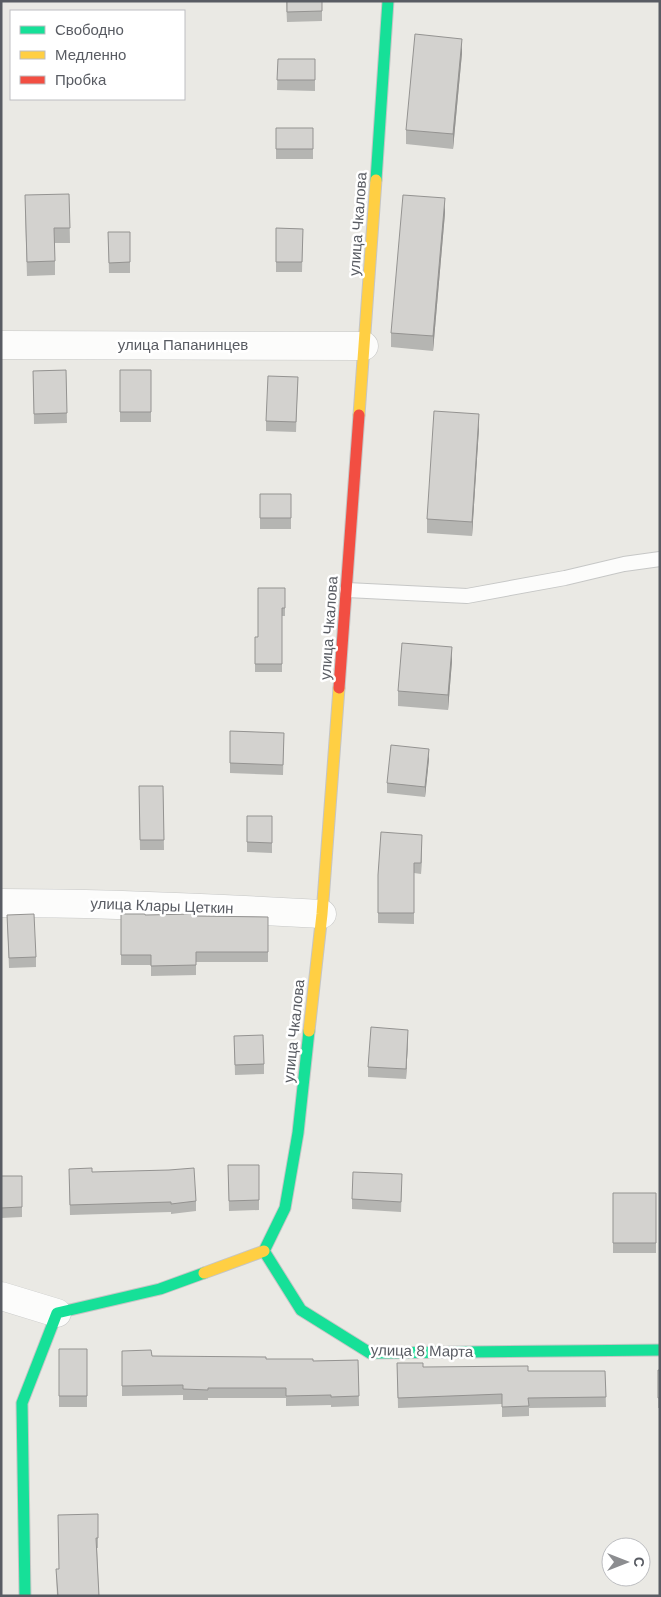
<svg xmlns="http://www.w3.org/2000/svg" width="661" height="1597" font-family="'DM Sans',sans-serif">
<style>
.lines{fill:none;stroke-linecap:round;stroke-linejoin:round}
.lane-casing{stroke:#c6c7c6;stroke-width:16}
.street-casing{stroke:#c6c7c6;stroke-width:29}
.fast-casing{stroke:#c5c5c5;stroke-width:13}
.slow-casing{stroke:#c5c5c5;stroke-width:13}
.jam-casing{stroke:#c5c5c5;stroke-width:13}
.lane{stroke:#fcfcfb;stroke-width:14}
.street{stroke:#fcfcfb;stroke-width:28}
.fast{stroke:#16e098;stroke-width:11}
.slow{stroke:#ffcf43;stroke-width:11}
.jam{stroke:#f24e42;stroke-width:11}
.wall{fill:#b5b5b2}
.shaded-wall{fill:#949391}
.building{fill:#d3d2cf;stroke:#949391}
.labels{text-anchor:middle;stroke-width:5;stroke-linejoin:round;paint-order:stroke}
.street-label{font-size:15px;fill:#595c63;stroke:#fff}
</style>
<rect width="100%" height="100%" fill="#eae9e4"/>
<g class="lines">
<g class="lane-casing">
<path id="lane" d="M347 590 467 596 565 578 624 564 660 559"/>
</g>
<g class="street-casing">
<path id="street" d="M1 345 364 346
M1 903C108 903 215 908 322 914
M1 1296 57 1313"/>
</g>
<g class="fast-casing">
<path id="fast" d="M376 180 388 1
M264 1251 285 1208 298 1133 309 1031
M264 1251 301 1310 370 1353 660 1350
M25 1596 22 1403 57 1313 160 1289 204 1273"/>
</g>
<g class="slow-casing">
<path id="slow" d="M359 415 376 180
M309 1031 322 914 339 688
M204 1273 264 1251"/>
</g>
<g class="jam-casing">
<path id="jam" d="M339 688 359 415"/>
</g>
<use href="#lane" class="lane"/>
<use href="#street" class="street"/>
<use href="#fast" class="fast"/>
<use href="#slow" class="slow"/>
<use href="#jam" class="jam"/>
</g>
<path class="wall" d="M286 1H322V21L287 22Z
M462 53 453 149 406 144V130Z
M278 59H315V91L277 90Z
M276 128H313V159H276Z
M69 194 70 243H55V275L27 276 25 210Z
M445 213 433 351 391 347V333Z
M276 228 303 229 302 272H276Z
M108 232H130V273H109Z
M66 370 67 423 34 424 33 371Z
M120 370H151V422H120Z
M298 377 296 432 266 431V421Z
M479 428 472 536 427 533V519Z
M260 494H291V529H260Z
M285 588V616H282V672H255V637H258Z
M452 661 448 710 398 706V691Z
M230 731 284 733 283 775 230 773Z
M429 759 425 797 387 793V783Z
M139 786H163L164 850H140Z
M247 816H272V853L247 852Z
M422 845 421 874 414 873V924L378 923V875Z
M121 914 145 915 268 917V962H196V975L151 976V965H121Z
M7 915 36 957V967L9 968Z
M234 1036 264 1064V1074L235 1075Z
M408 1040 406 1079 368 1077V1067Z
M228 1165H259V1210L229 1211Z
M92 1172 196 1201V1211L171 1214V1212L70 1215 69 1179Z
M1 1176H22V1217L1 1218Z
M402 1185 401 1212 352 1209V1199Z
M613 1193H656V1253H613Z
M59 1349H87V1407H59Z
M122 1351 152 1356 313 1361 358 1360 359 1406 331 1407V1405L286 1406V1398H208V1400H183V1395L122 1396Z
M397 1363 423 1367 528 1371H605L606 1407 529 1408V1416L502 1417V1404L398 1408Z
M658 1370H660V1408H658Z
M98 1514V1548H97L99 1596H57L56 1569H59Z"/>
<path class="shaded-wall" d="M462 39V53L453 149V134Z
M445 198V213L433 351V336Z
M479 414V428L472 536V522Z
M452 647V661L448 710V695Z
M429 749V759L425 797V787Z
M422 835V845L421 874V863Z
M408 1030V1040L406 1079V1069Z"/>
<path class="building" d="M287 1H322V11L287 12Z
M415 34 462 39 453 134 406 130Z
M278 59H315V80H277Z
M276 128H313V149H276Z
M69 194 70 228H54L55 261 27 262 25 195Z
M403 195 445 198 433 336 391 333Z
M276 228 303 229 302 262H276Z
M108 232H130V262L109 263Z
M66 370 67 413 34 414 33 371Z
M120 370H151V412H120Z
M268 376 298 377 296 422 266 421Z
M434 411 479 414 472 522 427 519Z
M260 494H291V518H260Z
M258 588H285V608H282V664H255V637H258Z
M402 643 452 647 448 695 398 691Z
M230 731 284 733 283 765 230 763Z
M391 745 429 749 425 787 387 783Z
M139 786H163L164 840H140Z
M247 816H272V843L247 842Z
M381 832 422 835 421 863H414V913H378V875Z
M34 914 36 957 9 958 7 915Z
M121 914H145V915L195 914V916L268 917V952H196V965L151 966V955H121Z
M371 1027 408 1030 406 1069 368 1067Z
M263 1035 264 1064 235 1065 234 1036Z
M228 1165H259V1200L229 1201Z
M92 1168V1172L169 1170 194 1168 196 1201 171 1204V1202L70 1205 69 1169Z
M353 1172 402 1174 401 1202 352 1199Z
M1 1176H22V1207L1 1208Z
M613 1193H656V1243H613Z
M59 1349H87V1396H59Z
M151 1350 152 1356 266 1357V1359H313V1361L358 1360 359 1396 331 1397V1395L286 1396V1388H208V1390L183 1389V1385L122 1386V1351Z
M397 1363H423V1367L528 1366V1371H605L606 1397 528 1398 529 1406 502 1407V1394L398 1398Z
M658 1370H660V1398H658Z
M98 1514V1538H96L99 1596H58L56 1569H59L58 1515Z"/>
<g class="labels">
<g class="street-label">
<text transform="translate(358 224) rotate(-86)" y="5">улица Чкалова</text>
<text x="183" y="350">улица Папанинцев</text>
<text transform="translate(329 628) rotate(-86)" y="5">улица Чкалова</text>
<text transform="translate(162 906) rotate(2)" y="5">улица Клары Цеткин</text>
<text transform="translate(294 1031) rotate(-84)" y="5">улица Чкалова</text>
<text transform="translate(422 1351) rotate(1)" y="5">улица 8 Марта</text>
</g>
</g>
<rect width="661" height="1597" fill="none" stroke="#595c63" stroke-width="5"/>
<rect x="10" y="10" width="175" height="90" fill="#ffffff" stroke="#bdbec1"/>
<rect x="20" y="26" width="25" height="8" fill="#16e098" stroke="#bdbec1"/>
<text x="55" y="35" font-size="15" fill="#595c63">Свободно</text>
<rect x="20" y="51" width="25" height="8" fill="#ffcf43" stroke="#bdbec1"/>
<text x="55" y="60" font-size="15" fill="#595c63">Медленно</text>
<rect x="20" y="76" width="25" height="8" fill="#f24e42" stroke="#bdbec1"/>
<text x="55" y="85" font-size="15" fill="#595c63">Пробка</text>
<g transform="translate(626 1562) rotate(90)"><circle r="24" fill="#ffffff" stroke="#bdbec1"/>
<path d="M0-4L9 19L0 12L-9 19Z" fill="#8c8d90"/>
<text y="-8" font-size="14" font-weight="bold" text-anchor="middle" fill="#595c63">С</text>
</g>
</svg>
